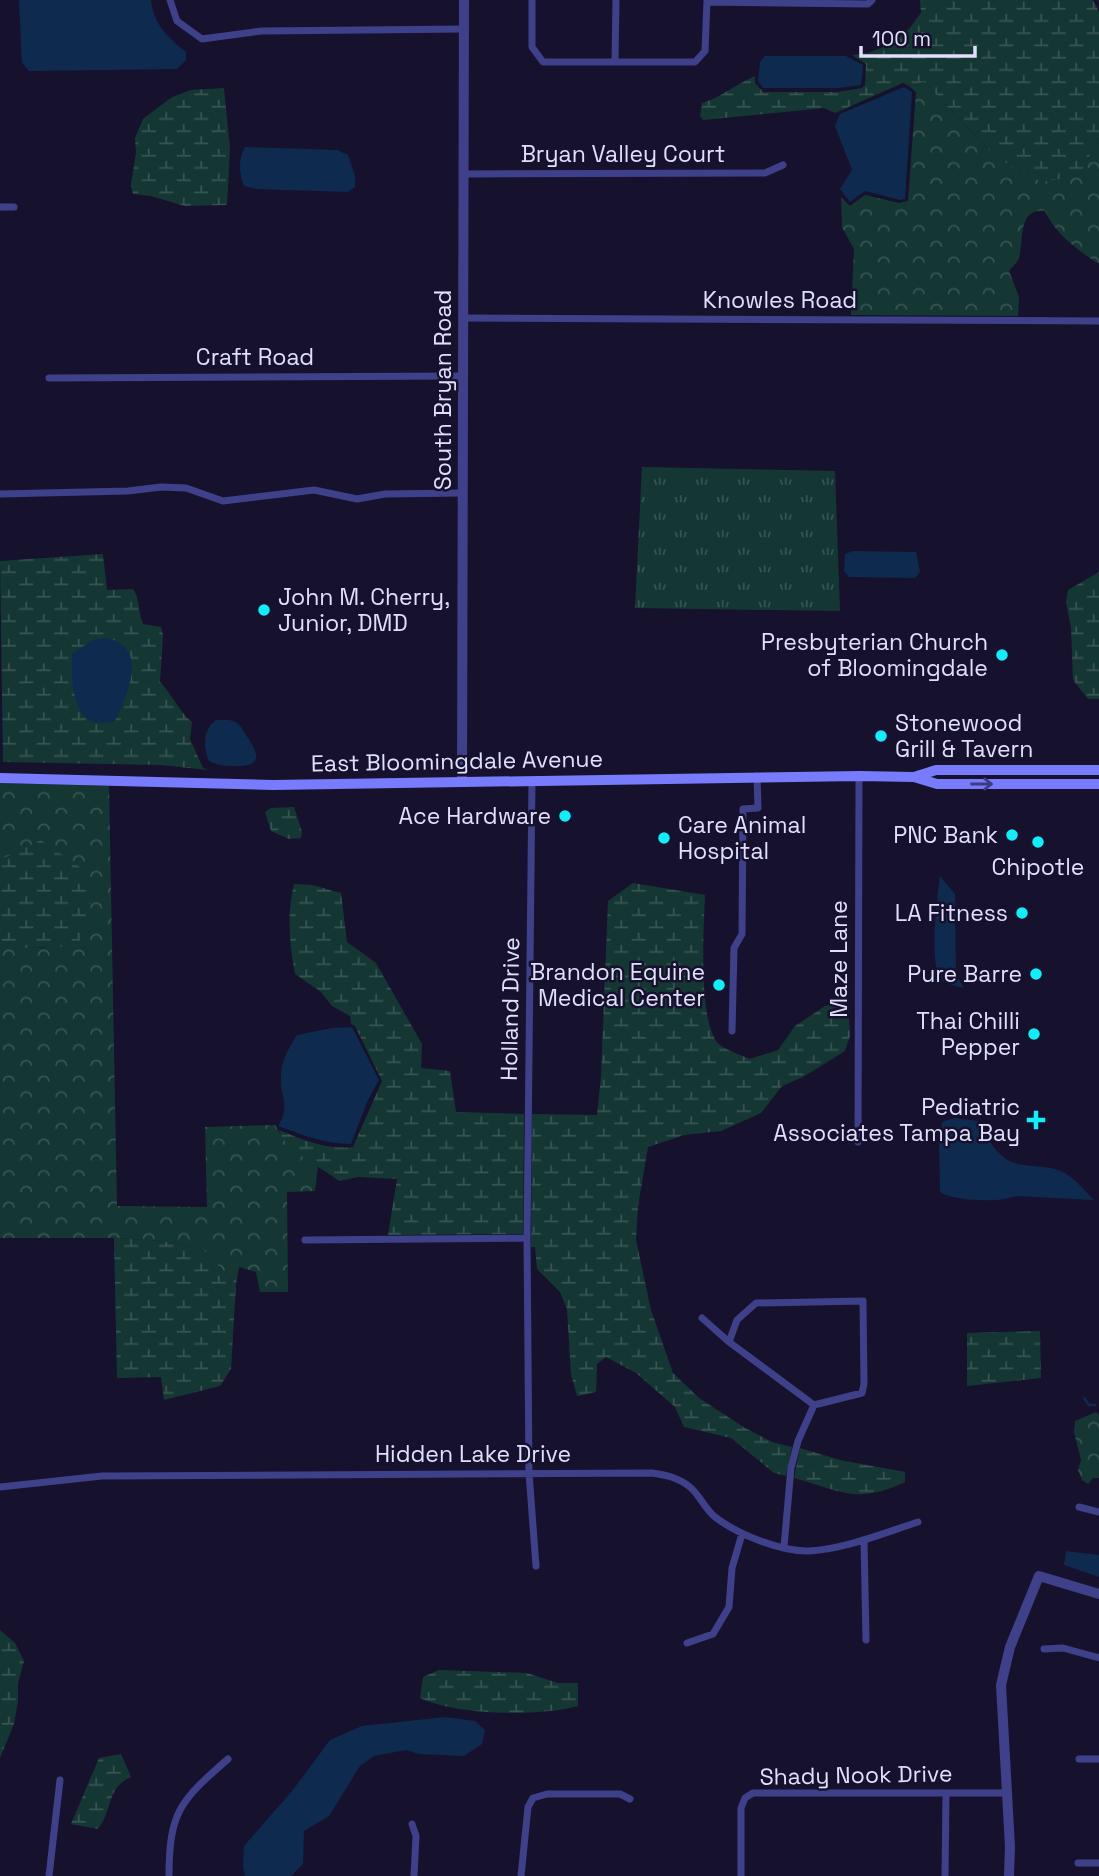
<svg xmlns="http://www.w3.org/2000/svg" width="1099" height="1876" font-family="'Space Grotesk',sans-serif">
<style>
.forest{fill:url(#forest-crowns)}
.wetland{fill:url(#wetland-marsh)}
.park{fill:url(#park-tufts)}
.water{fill:#0f2a4f}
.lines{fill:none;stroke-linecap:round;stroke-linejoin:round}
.stream{stroke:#0f2a4f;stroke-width:2.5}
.minor{stroke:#3f408a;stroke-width:7}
.tertiary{stroke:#3f408a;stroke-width:10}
.secondary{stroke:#787bfc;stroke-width:10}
.oneway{stroke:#3d3c80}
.poi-dot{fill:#0feffa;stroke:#16122d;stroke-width:2.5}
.labels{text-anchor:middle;stroke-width:5;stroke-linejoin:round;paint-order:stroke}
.street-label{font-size:23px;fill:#e1dffe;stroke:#16122d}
.poi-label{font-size:23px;fill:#e1dffe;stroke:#16122d;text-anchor:end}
</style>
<defs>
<pattern id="forest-crowns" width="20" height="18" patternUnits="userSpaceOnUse" patternTransform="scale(1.75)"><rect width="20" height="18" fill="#153734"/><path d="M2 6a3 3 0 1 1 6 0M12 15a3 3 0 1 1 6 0" fill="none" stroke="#375452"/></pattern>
<pattern id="wetland-marsh" width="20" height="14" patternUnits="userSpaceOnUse" patternTransform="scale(1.75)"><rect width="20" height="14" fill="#153734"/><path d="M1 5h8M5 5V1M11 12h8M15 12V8" fill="none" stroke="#375452"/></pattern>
<pattern id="park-tufts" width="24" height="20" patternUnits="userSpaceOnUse" patternTransform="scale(1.75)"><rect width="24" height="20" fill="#153734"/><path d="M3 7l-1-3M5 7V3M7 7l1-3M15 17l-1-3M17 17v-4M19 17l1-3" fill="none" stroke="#375452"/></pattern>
</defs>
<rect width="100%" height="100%" fill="#16122d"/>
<path class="forest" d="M924 82 990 151 1080 175 1099 138V264C1079 251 1055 234 1045 211 1017 208 1024 241 1019 258 1017 263 1012 267 1009 271L1019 297 1018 316 851 315 854 249 842 227 841 197 850 206 865 195 899 203 908 201 916 92 909 86Z
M0 783 109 786 117 1206 207 1207 205 1127 275 1125C285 1143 299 1154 318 1165L315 1191 287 1192 288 1292H260L256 1272 239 1267 236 1285 203 1249 163 1241 114 1238H0V946L45 948 6 857 0 860Z
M1096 1412 1099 1415V1478H1093L1088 1484 1082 1480 1078 1470 1081 1460 1074 1432 1075 1421Z"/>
<path class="wetland" d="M920 0H1093L1099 12V138L1080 175 1042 182 1016 170 990 151 924 82 909 86 903 83 835 113 824 108 703 120 700 116 702 103C722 97 736 84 755 76V83L763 92H838L862 88 865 85 866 64 852 55 868 53 890 44 909 29 921 13Z
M224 88 230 149 227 205 185 206 151 196 133 194 131 184 136 153 135 138 143 119 172 97 191 90Z
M103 554 107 590 133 589C140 598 138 613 143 624L161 627 163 635 160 682C171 693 181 714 192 722L190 739 203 768 208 770 161 765 3 762 0 561Z
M1099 572V699H1088L1073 680 1071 628 1066 602 1068 590Z
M294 807 302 832 301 838 289 839 271 831 265 812 271 808Z
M41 840 84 870 92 915 77 946 25 948 0 946V860Z
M633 883 705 895C704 924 697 1027 720 1045 728 1051 741 1055 750 1059L778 1050 795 1026 825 1006 848 1000 850 1036 845 1051 803 1077 782 1086 761 1113 721 1131 684 1135 648 1147 638 1206 636 1240 651 1310 673 1373 699 1398 745 1428 772 1442 792 1447 786 1476 774 1473 731 1438 684 1427 675 1407 636 1373 606 1357 597 1364 596 1392 577 1396 571 1374 567 1309 560 1292 537 1269 535 1247H531L532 1114 597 1115 601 1076 608 901Z
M294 884 312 885 341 893 347 942 376 963 422 1044 421 1068 450 1071 456 1112 524 1114 523 1234 388 1235 397 1179 358 1177 339 1181C323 1168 284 1150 279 1130 303 1140 327 1150 353 1147L382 1081 355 1026 351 1024 350 1016 332 1006 321 992 295 974C289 943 287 914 294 884Z
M114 1238 163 1241 203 1249 236 1285 231 1369 220 1386 164 1400 161 1377 117 1378Z
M1040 1331 1041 1378 967 1386V1333Z
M800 1448 840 1460 905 1472V1482C856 1505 842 1491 794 1478Z
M0 1630 15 1643 24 1661 18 1683V1701L14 1724 0 1758Z
M439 1670 527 1673 558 1683H578V1706C539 1717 456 1715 420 1698L423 1677Z
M121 1754 131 1777C106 1788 113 1810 98 1829L71 1824 99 1758Z"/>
<path class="park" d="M642 467 835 471 840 611 635 608Z"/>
<path class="water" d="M19 0H151C153 23 168 38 186 52V60L177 69 29 71 22 63Z
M765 56H846L863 65 861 85 838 88H763L758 81 760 62Z
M904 87 912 92 905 199 900 200 865 191 850 202 840 189 852 170 835 126 840 114Z
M245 147 337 150 348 155 355 176V187L348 192 257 189 244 186C239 172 238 160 245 147Z
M853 551 916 552 920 572 915 578 849 577 844 571 845 554Z
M105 638C150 646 128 693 115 721 72 734 71 683 72 654L91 641Z
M216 720C221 720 228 719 233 721 240 723 244 732 248 738 259 755 262 766 237 766 227 766 218 766 209 761 203 747 203 729 216 720Z
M940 876 955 894 956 975 964 988C957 986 942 984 939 977 930 957 937 898 940 876Z
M352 1027 379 1080 368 1100 351 1144C325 1144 303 1135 278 1126 291 1106 280 1098 281 1077 281 1060 289 1048 297 1035L332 1028Z
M954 1118 978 1121C986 1131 989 1144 999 1153 1017 1172 1039 1162 1061 1171 1074 1177 1084 1190 1094 1200L1015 1196C1001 1203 953 1201 940 1192L939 1140 942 1122Z
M1066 1551 1099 1555V1577L1064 1565Z
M445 1717 475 1721 485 1730 482 1744 464 1756 419 1754 406 1750 374 1756 360 1766 329 1816 304 1831 303 1864 291 1876H245L243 1866 244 1846 292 1791 330 1740 362 1726Z"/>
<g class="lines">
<path class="stream" d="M1084 1398 1089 1405H1095"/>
<path class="minor" d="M170 0 177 21 202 39 262 31 464 29
M532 0V47L543 62H695L705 51 707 0
M707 2 868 4 872 0
M615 62 616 0
M463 174 765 173 783 165
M0 207H14
M462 318 1099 321
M49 378 462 376
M0 494 128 491 161 487 186 488 223 501 314 490 357 499 385 494 462 493
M532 780 527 1238 529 1473 536 1566
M732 1031 734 948 742 934 743 809 758 808 757 776
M858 1142 859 776
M305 1240 527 1238
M702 1318 729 1342 814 1405 862 1393 864 1384 863 1301 756 1303 737 1320 729 1342
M0 1487 102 1476 652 1473C666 1475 680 1478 691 1488 700 1496 705 1509 715 1517 737 1534 781 1552 809 1551 845 1549 884 1533 918 1522
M1079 1507 1099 1512
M864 1540 866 1640
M784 1547 791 1468 798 1441 814 1405
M687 1643 713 1634 729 1607 732 1568 742 1534
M1044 1649 1063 1648 1099 1658
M1079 1759H1099
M412 1824 416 1836 414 1876
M1078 1863H1099
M49 1876 60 1780
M169 1876C169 1811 181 1800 228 1759
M521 1876 528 1807 533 1798 547 1794H620L630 1799
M741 1876V1808L745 1798 753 1793H1006
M945 1876 946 1793"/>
<path class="tertiary" d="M462 781 464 0
M1009 1876 1010 1847 1001 1685 1010 1647 1039 1576 1099 1594"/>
<path class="secondary" d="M914 777 936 770H1099
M0 778 273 785 859 776 914 777 937 784H1099"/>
</g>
<defs><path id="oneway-shaft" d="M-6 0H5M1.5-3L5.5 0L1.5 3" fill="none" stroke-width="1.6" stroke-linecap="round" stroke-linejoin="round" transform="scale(1.75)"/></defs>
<use class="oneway" href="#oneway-shaft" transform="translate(982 784)"/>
<g class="poi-dot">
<circle cx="264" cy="610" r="7"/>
<circle cx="1002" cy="655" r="7"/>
<circle cx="881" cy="736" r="7"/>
<circle cx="565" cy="816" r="7"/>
<circle cx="1012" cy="835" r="7"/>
<circle cx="664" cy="838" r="7"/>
<circle cx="1038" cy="842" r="7"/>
<circle cx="1022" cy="913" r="7"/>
<circle cx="1036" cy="974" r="7"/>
<circle cx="719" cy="985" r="7"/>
<circle cx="1034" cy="1034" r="7"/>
<path d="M1032.5 1109.5h7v7h7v7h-7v7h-7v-7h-7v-7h7z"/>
</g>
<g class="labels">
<g class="street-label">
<text x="623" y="162">Bryan Valley Court</text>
<text x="780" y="308">Knowles Road</text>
<text x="255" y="365">Craft Road</text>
<text transform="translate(443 390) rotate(-90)" y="8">South Bryan Road</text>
<text transform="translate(457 761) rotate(-1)" y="8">East Bloomingdale Avenue</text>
<text transform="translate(839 959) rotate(-90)" y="8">Maze Lane</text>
<text transform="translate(510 1009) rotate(-89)" y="8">Holland Drive</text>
<text x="473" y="1462">Hidden Lake Drive</text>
<text transform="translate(856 1775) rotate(-1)" y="8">Shady Nook Drive</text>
</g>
<g class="poi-label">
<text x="278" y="605" text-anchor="start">John M. Cherry,<tspan x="278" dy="26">Junior, DMD</tspan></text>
<text x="988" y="650">Presbyterian Church<tspan x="988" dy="26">of Bloomingdale</tspan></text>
<text x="895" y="731" text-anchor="start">Stonewood<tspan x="895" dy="26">Grill &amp; Tavern</tspan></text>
<text x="551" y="824">Ace Hardware</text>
<text x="678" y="833" text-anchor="start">Care Animal<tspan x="678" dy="26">Hospital</tspan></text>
<text x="998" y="843">PNC Bank</text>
<text x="1038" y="875" text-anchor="middle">Chipotle</text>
<text x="1008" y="921">LA Fitness</text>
<text x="705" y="980">Brandon Equine<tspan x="705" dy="26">Medical Center</tspan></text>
<text x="1022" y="982">Pure Barre</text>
<text x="1020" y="1029">Thai Chilli<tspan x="1020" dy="26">Pepper</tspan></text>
<text x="1020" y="1115">Pediatric<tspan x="1020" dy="26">Associates Tampa Bay</tspan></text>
</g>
</g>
<path d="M861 46v10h114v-10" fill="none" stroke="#e1dffe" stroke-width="3.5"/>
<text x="872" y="46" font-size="21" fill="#e1dffe" stroke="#16122d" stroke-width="5" paint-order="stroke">100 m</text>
</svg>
